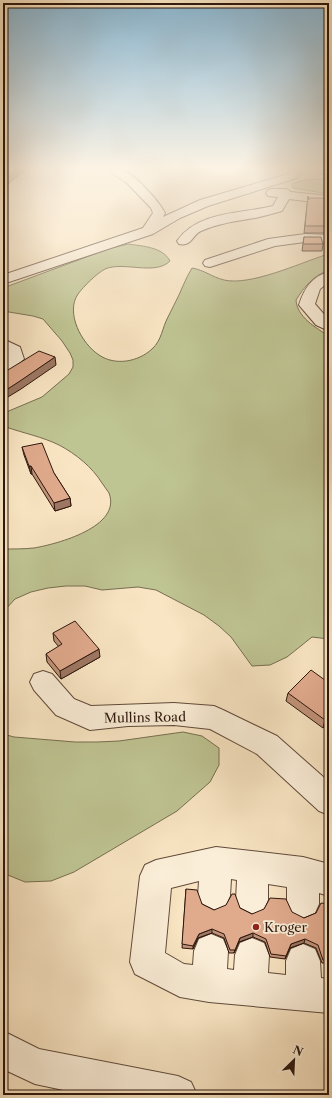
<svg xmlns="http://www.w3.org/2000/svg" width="332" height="1098" font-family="'Libre Caslon Text',serif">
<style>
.green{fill:#bfc493;stroke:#766e50}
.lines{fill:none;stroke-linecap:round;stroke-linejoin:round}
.minor-casing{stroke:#604a3a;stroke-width:2}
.minor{fill:#fbeed8;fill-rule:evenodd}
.wall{fill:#c19279;stroke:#2d170c}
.shaded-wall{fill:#9d7763;stroke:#2d170c}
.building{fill:#e0aa8d;stroke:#2d170c}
.poi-dot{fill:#8f2418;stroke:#fbeed8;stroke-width:1.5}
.labels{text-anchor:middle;stroke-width:3.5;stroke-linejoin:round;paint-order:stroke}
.near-street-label{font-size:13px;fill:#2d170c;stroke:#fbeed8}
.near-poi-label{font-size:13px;fill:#2d170c;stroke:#fbeed8;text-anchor:start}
</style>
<rect width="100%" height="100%" fill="#f9e5c3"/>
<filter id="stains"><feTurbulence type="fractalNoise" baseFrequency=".005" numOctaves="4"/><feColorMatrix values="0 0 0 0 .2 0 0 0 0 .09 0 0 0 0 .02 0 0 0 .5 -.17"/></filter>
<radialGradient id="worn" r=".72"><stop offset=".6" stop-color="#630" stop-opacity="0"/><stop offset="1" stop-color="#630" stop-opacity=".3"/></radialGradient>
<path class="green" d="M321 179H329V194L293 188 292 184 304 180Z
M128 244C142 246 163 247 170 261 155 276 124 261 105 269 96 274 84 286 78 294 65 313 82 344 99 355 115 366 138 362 152 349 162 340 162 328 168 317 170 312 173 308 175 303 181 292 185 279 192 268 204 270 212 277 224 280 250 286 298 264 325 255H329V270C314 275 304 287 296 300 297 317 316 328 329 336V639L312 637 287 657 270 665 252 666 231 637 219 626 204 615 156 590 138 587 102 590 85 586H66L48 588 31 592 15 599 3 612V549C13 549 24 549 34 548 57 544 122 527 109 493 107 490 104 486 102 483 92 467 76 454 59 445 43 437 23 433 6 427L3 424 4 413 42 397 69 374 73 367V360L70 353 62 341 43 319 33 316 3 311V288L108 249Z
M183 732 202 736 219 748V765L210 782 177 811 74 872 51 881 25 882 3 873V734L14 737 75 742H97L119 741Z"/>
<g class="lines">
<g class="minor-casing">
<path id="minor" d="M108 170C112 170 117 169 121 170 134 173 159 201 165 213L163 217 200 200 288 174 289 170H301L297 178 208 206 180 218 153 234 3 284V275L143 228 153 213 151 208 127 183Z
M272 189H286L291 192 329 196V204L289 199 282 211C274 213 265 216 255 218 237 221 219 223 201 231 192 235 192 247 179 244L177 241C198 211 241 214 273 206L278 197 268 196 266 193 268 190Z
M305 234 329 235V243L305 242 275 246 210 267 205 266 203 263 205 260 268 239Z
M329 272V282L320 289 315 304 329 320V331L316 325 299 305C304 289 312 276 329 272Z
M3 339 20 347 24 359 9 373 3 374V361L7 358 6 352 3 351Z
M43 671 52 674 74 699 91 706 174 703 214 706 223 710 277 736 329 782V815L319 811 257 754 210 729 174 725 128 726 90 730 56 715 34 690 30 682 34 674Z
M216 847 303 857 329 864V896L319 893V904L314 915 303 920 292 915 287 904V887L268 884V900L263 911 252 916 241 911 236 900 237 880 231 879 230 896 225 907 214 912 203 907 198 896 199 881 171 888 165 953 184 964 193 965 194 951 199 939 211 934 223 939 228 951 227 969 234 970 235 955 240 943 252 938 264 943 269 955 268 973 286 975V961L291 949 303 944 315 949 320 961 321 978 329 979V1013L209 1002 180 997 135 974 130 962 140 876 145 865 156 860Z
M3 1031 39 1049 178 1076 191 1082 197 1095H87L35 1084 3 1069Z"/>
</g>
<use href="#minor" class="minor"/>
</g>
<path class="wall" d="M321 170H329V176L320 174Z
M308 196V199L329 222V233H304Z
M304 237 323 244 322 251H302Z
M22 447 54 473 70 498 71 506 55 511 32 474H31L24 455Z
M53 633 100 657 61 679 47 662 46 654 59 647 54 641Z
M327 691 329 692V721L323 728 286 701 288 693Z
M186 889 202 904 214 910 240 908 252 914 304 918 316 913 329 904V963H322L316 948 304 943 290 948 285 959 270 957 265 942 253 937 239 942 234 953H229L224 938 212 933 198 938 193 949 182 948Z"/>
<path class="shaded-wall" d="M17 170H25L8 184 7 178Z
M55 357 56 365 21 389 3 400V392Z
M29 466H31L32 474H31Z
M70 498 71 506 55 511 54 503Z
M99 649 100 657 61 679 60 671Z
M329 683 327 691 324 688Z
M329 716V721L323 728 325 720Z
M212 929V933L198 938 193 949V946L199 934Z
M253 933V937L239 942 234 953 235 950 240 938Z
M305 939 304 943 290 948 285 959 291 944Z"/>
<path class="building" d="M8 170H17L7 178Z
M308 196 309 200 308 198H324L329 222V226H305Z
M304 237H321L323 244H303Z
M39 351 55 357 20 381 3 392V373Z
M42 443 54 473 70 498 54 503 31 466H29L22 447Z
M75 621 99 649 60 671 46 654 62 644 53 633Z
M311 670 329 683 324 688 329 692V716L325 720 288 693Z
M186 889 197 890 202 904 214 910 226 905 232 894H235L240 908 252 914 264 909 270 898 286 899 292 912 304 918 316 913 321 903 329 904V960H323L318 945 305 939 291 944 286 956 271 954 266 939 253 933 240 938 235 950H230L224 934 212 929 199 934 193 946 182 944Z"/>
<linearGradient id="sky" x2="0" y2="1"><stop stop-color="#8ab8d4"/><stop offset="0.52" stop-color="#fcf3e4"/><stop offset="1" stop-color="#fcf3e4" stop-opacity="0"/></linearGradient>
<rect width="332" height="324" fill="url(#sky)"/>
<circle class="poi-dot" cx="256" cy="927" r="4"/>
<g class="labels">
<g class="near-street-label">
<text transform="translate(145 717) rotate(-1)" y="5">Mullins Road</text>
</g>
<g class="near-poi-label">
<text x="264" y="932">Kroger</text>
</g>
</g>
<rect width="332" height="1098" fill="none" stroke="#f9e5c3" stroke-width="16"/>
<rect x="4" y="4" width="324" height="1090" fill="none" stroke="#2d170c" stroke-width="2"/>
<rect x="8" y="8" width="316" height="1082" fill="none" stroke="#2d170c"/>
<g transform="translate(294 1060) rotate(24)" stroke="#fbeed8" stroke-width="3" paint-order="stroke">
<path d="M0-3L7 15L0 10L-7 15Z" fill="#2d170c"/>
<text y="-6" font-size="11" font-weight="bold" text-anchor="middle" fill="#2d170c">N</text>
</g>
<rect width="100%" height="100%" filter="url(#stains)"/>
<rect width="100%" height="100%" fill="url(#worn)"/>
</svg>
